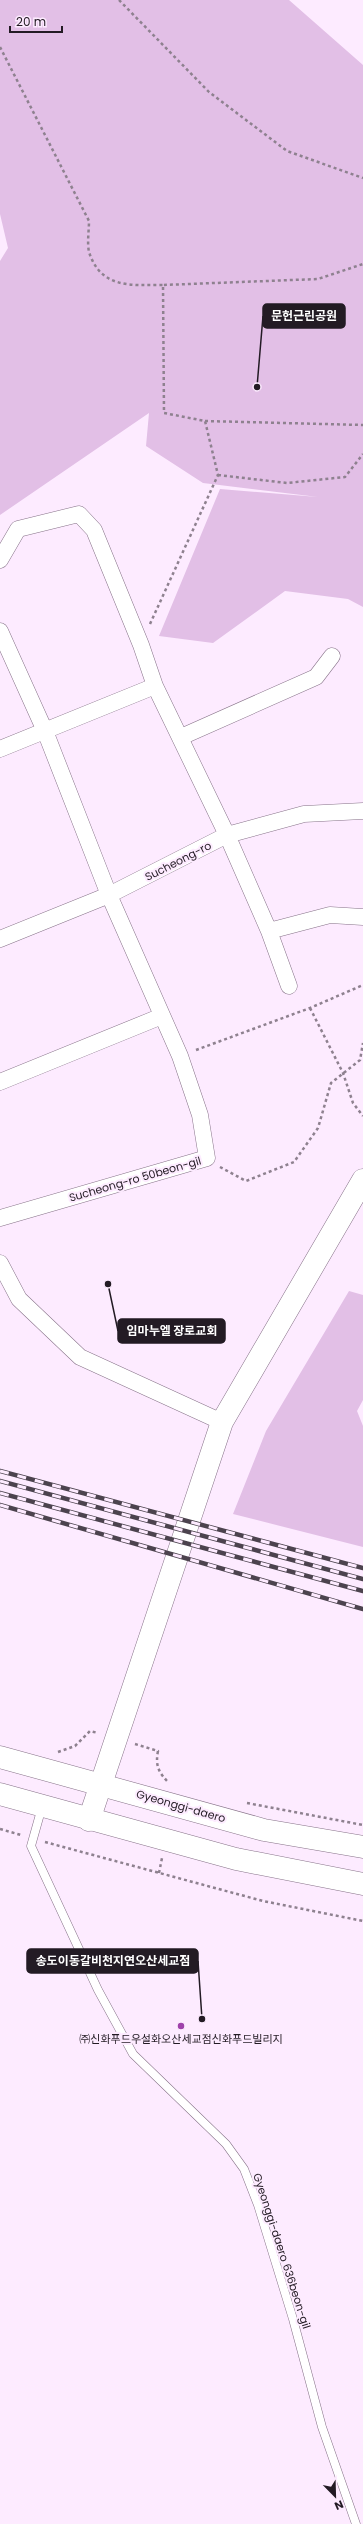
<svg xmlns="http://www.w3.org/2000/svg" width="363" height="2524" font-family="Poppins,'Noto Sans KR',sans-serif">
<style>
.green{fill:#e2bfe6}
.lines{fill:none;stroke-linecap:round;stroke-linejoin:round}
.lane-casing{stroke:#877389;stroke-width:9}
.street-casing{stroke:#877389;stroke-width:17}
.secondary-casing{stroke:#877389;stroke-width:23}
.primary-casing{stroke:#877389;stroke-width:23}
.path{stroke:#8e818f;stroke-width:2.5;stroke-dasharray:3 3;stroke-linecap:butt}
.lane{stroke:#fff;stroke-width:8}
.street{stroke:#fff;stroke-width:16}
.secondary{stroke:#fff;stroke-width:22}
.primary{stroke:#fff;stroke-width:22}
.rail-casing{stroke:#4c434e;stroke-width:4.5}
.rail{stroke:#fdebff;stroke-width:3;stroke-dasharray:9;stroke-linecap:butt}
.poi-dot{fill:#9f42ab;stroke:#fdebff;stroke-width:1.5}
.labels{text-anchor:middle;stroke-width:4;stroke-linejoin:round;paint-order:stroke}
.street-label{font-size:11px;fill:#231b24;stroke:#fdebff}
.poi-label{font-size:11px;fill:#231b24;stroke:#fdebff}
.leader{fill:none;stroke:#231b24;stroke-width:1.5}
.callout-dot{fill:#231b24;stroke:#fdebff;stroke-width:1.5}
.callout{fill:#231b24;stroke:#231b24;stroke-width:1.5}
.callout-label{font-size:12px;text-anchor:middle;font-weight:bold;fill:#fff}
</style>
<rect width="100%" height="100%" fill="#fdebff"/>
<path class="green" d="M0 0H289L363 65V607L348 599 285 591 213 643 159 636 220 489 318 497 203 483 146 446 149 413 0 515V261L8 248 0 214Z
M349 1291 363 1295V1400L357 1411 363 1426V1547L233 1514 266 1431Z"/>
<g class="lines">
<g class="lane-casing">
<path id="lane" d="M42 1807 31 1846 98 1990 133 2054 226 2144 244 2169 258 2205 293 2319 322 2427 356 2524"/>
</g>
<g class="street-casing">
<path id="street" d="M0 560 18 529 79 514 94 530 141 645 155 686 227 835 269 931 289 986
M0 631 45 731 109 895 180 1056 200 1115 207 1158 0 1218
M181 737 316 677 332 656
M0 749 155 686
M269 931 330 915 363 917
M0 939 109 895 227 835 304 814 363 811
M0 1082 162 1016
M0 1263 19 1299 80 1357 222 1422"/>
</g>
<g class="secondary-casing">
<path id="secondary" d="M89 1820 222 1422 363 1180"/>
</g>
<g class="primary-casing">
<path id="primary" d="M0 1757 264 1830 363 1847
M0 1794 236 1859 363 1884"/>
</g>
<path class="path" d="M119 0 209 92 287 151 363 178
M0 47 89 221C89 230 87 243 89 252 101 289 131 285 163 285
M205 421 363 425
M218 475 287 483 345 477 363 454
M150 624 218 475 205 421 164 413 163 285 318 279 363 264
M310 1008 343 1073 353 1103 363 1116
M196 1050 310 1008 363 985
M220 1167 246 1181 294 1162 318 1128 331 1083 360 1060 363 1043
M135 1744 158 1751C155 1766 159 1773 169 1783
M58 1752 75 1746 90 1731 98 1733
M247 1803 363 1825
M0 1829 21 1835
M45 1842 263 1901 363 1921
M159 1873 162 1858"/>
<use href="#lane" class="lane"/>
<use href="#street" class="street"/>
<use href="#secondary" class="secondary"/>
<use href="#primary" class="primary"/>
<g class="rail-casing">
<path id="rail" d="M0 1471 363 1568
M0 1481 363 1579
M0 1493 363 1591
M0 1505 363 1609"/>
</g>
<use href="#rail" class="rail"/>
</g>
<circle class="poi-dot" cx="181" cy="2026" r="4"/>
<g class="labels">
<g class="street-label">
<text transform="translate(178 861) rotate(-27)" y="4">Sucheong-ro</text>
<text transform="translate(135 1179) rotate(-16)" y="4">Sucheong-ro 50beon-gil</text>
<text transform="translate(181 1806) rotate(16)" y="4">Gyeonggi-daero</text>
<text transform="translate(282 2251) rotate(72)" y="4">Gyeonggi-daero 636beon-gil</text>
</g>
<g class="poi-label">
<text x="181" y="2043">㈜신화푸드우설화오산세교점신화푸드빌리지</text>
</g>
</g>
<path class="leader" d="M257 387L263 316M108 1284L118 1331M202 2019L198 1961"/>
<g class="callout-dot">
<circle cx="257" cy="387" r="4"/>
<circle cx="108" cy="1284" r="4"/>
<circle cx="202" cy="2019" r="4"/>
</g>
<g class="callout">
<rect x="263" y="304" width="82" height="24" rx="4"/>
<rect x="118" y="1319" width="107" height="24" rx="4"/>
<rect x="27" y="1949" width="171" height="24" rx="4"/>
</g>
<g class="callout-label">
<text x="304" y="320">문헌근린공원</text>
<text x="172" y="1335">임마누엘 장로교회</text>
<text x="113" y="1965">송도이동갈비천지연오산세교점</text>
</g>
<g transform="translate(335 2496) rotate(157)" stroke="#fdebff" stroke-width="3" paint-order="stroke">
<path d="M0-3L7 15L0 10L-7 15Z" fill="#231b24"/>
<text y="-6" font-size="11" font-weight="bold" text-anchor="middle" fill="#231b24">N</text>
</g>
<path d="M10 26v6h52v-6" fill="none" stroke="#231b24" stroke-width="2"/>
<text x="16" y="26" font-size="12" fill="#231b24" stroke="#fdebff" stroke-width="3" paint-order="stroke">20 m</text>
</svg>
